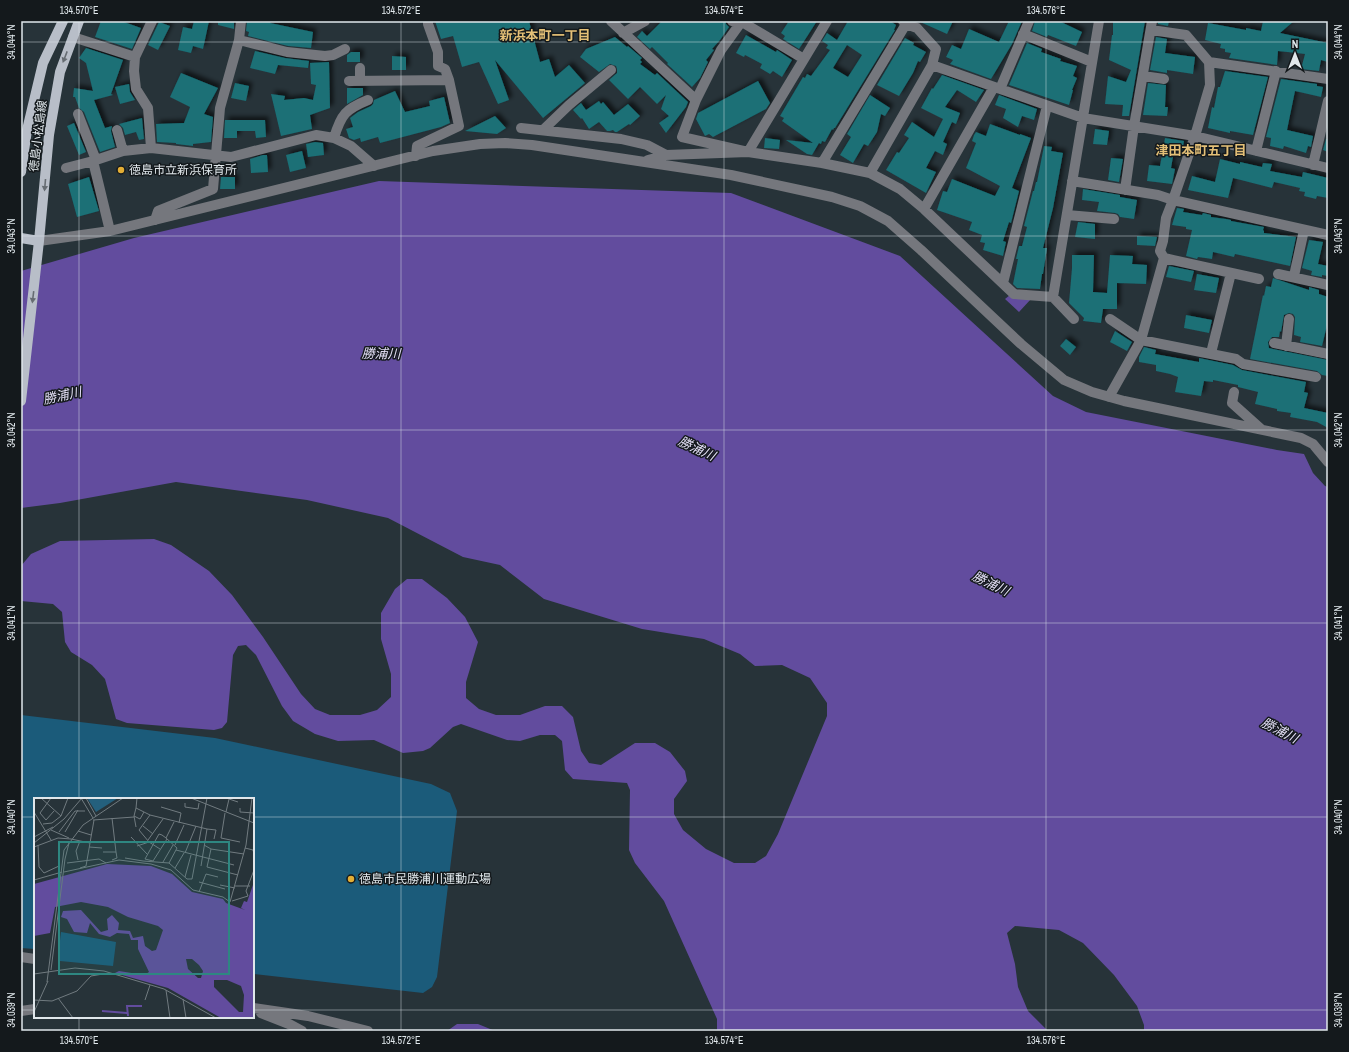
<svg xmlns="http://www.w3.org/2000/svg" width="1349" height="1052" font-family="'Archivo Narrow','Noto Sans JP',sans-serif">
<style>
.green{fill:#1b5b7a}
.water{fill:#624c9e}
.building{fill:#1a6f76;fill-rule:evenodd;filter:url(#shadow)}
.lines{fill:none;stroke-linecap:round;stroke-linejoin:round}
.minor{stroke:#75777d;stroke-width:10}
.major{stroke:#b8bec8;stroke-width:10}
.oneway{fill:#666c72}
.ticks{fill:none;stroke:#e0e7eb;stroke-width:1;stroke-opacity:0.45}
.poi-dot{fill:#e3ae35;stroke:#14191c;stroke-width:1.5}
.labels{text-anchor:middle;stroke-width:3;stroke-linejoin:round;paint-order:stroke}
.street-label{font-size:12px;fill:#e0e7eb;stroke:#14191c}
.poi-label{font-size:12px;fill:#e0e7eb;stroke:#14191c;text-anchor:start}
.neighbourhood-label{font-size:13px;font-weight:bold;fill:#e4c077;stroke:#14191c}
.water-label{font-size:13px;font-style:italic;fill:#e3dff6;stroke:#14191c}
.inset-river{fill:none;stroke:#624c9e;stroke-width:2}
.inset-road{fill:none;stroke:#717b80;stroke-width:1}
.view{fill:#2e8781;fill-opacity:0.15;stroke:#2e8781;stroke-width:2}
.inset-edge{fill:none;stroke:#e0e7eb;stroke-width:2}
.neatline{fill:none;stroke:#e0e7eb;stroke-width:1.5}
.ticks-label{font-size:10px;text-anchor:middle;fill:#e0e7eb}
</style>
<defs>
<filter id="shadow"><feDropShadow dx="3.5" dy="-3.5" stdDeviation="2" flood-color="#0009"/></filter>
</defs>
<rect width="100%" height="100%" fill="#273339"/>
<path class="green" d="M21 715 215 738 431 784 450 793 457 811 437 977 432 987 423 993 253 974V799H35V949L21 948Z"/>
<path class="water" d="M379 181 731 193 900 256 1053 396 1086 412 1277 450 1304 454 1313 473 1325 486 1328 487V1031H1144V1025L1137 1006 1114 975 1083 943 1059 930 1015 926 1007 933 1015 964 1018 987 1028 1011 1048 1031H717V1019L664 901 635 863 629 850 630 790 627 783 573 779 565 770 562 741 555 735H540L520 741 507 740 461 724 453 727 430 748 423 751 403 753 374 740 338 741 315 734 293 721 282 706 256 655 246 645 238 646 233 655 227 722 222 728 214 730 127 723 116 719 105 679 92 665 71 652 65 642 62 612 53 604 21 601V566L31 554 60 541 154 539 171 545 209 571 232 595 263 637 301 694 315 709 330 715H360L377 710 391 697V674L381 639V613L395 589 407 579H422L447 598 465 617 478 642 466 682V698L479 709 496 715H520L545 706H562L573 717 581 751 589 763 601 765 635 743H655L670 752 685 771 687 781 674 799V814L683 830 706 849 734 863H755L766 856 778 834 827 716V703L810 678 782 665 755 666 740 654 704 639 642 629 544 599 500 565 463 557 388 518 307 500 176 482 60 503 21 508V271L134 238Z
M1010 295 1031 299 1019 312 1005 299Z
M457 1024H478L495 1031H447Z"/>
<path class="building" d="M101 21H121L141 28 132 49 95 37Z
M194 21H209L203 49 193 46 191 53 178 50 183 27 192 29Z
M218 21H234V29L218 25Z
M247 21H271L270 23 313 32 311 48 288 46 248 36 249 32 246 31Z
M435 21H529L540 62 549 59 555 77 569 65 585 83 543 118 495 60 509 100 498 104 479 62 462 67 453 36 441 39Z
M662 21H726V24L729 27 720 40 712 49 714 50 706 60 708 62 700 78 692 87 667 64 668 63 652 47 650 49 637 37 642 31 647 36Z
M789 21H817L799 49 783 39 785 36 781 33Z
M848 21H890L896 25 894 30H895L835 128H834L833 130 832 129 825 142 822 141 821 144 819 143 812 155 807 154 786 140 813 143 782 121 784 118 780 116 803 77 805 78 807 74 811 76 830 50 826 48 828 45 822 41 827 33 837 40ZM847 45 862 55 848 77 833 68Z
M918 21H953L947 34Z
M1009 21H1022L1012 44 991 79 950 64 953 60 946 57 952 45 961 49 969 29 999 42Z
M1035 21H1059L1082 32 1076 46 1048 35 1047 37 1032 31Z
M1113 21H1145L1129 116H1122L1123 105 1105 104 1108 76 1126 82 1131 70 1109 60 1112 35H1113Z
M1158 21H1169L1168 26 1158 24Z
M1263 21H1294L1280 33 1328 43V62L1321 60 1319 71 1301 69 1305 54 1278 51 1277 65 1229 58 1231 53 1225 52V49L1220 48 1221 44 1205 40 1208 23 1246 30V28L1261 31Z
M159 22 170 26 158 50 148 45Z
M746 35 776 52 777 50 792 60 782 77 773 71 770 74 760 68 762 64 745 55 744 57 736 53Z
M615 37 627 47 628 46 642 58 640 60 642 62 640 64 655 75 657 73 688 102 686 107 666 133 659 123 669 116 661 109 666 95 657 104 640 87 628 99 609 80 617 73V69L616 66 610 64 599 72 580 57 586 49Z
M1156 37 1167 39 1165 53 1195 57 1193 74 1167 70V73L1150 70Z
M905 38 914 43 913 45 926 52 920 62 918 61 913 73 899 96 877 85Z
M1027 43 1042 49 1041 52 1061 59 1060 61 1077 66 1073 76 1077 78 1072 90H1073L1069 105 1009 85Z
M86 48 123 60 111 94 113 95 94 100 105 128 112 126 111 131 115 147 100 152 84 112 79 108 75 97H73L74 88 93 91 86 63 79 58Z
M255 51 285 58 309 61 308 68 278 65 275 74 250 68Z
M351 52H360V62H347V55Z
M392 56 406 57V70H392Z
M329 62 330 108 310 115 312 129 281 136 271 94 285 96 284 100 304 98 313 100 316 85 311 84 310 63Z
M1225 71 1268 77 1253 135 1230 131V133L1208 128 1212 107 1214 108 1218 87H1220Z
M181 73 218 88 204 114 213 117 211 142 193 144V146L176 144V143L157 142 156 124 184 123 190 107 170 97Z
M942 75 984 90 976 102 957 90 945 107 960 113 956 124 952 122 943 142 947 144 943 155 935 151 926 168 936 172 926 193 886 170 897 152 899 153 909 138 904 135 912 122 934 137 943 119 921 108 932 88 933 89Z
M1281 79 1317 84V86L1323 87 1321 97 1295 91 1287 130 1313 136 1311 147 1308 146 1306 153 1284 146 1283 149 1270 146 1271 138 1266 137Z
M758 81 770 103 766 109 713 137 709 134 705 136 696 119 698 113Z
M235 83 249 86 246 101 231 98Z
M1148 83 1166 85 1165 107H1168L1167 116 1143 115Z
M129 84 130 92 135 100 120 104 115 87Z
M347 88H363V95L347 104Z
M395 91 405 112 430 106 429 101 444 97 450 123 441 127 380 143 378 137 361 142 360 138 354 140 349 138 346 129 353 127 350 118 358 112 371 106 373 104 374 100Z
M870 95 890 108 885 116 881 114 877 132 868 146 864 144 853 163 840 155 851 137 847 134Z
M999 95 1037 109 1034 120 1022 116 1018 127 1003 118 1006 109 995 105Z
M599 101 601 104 603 102 614 115 628 104 640 116 630 125 629 124 617 132H615L613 130 610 131H607L599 122 589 129 582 118 581 119 573 110 581 103 586 110Z
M495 116 506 128 497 134 465 131Z
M142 118 144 139 139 140 136 132 125 135 123 128 119 124Z
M225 120H265L266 137 256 138 255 131H237V138H224Z
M74 123 86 152 79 155 67 126Z
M990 124 1020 135V134L1031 138 1012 188 1019 191 1011 223 1009 222 1003 241 1006 242 1003 256 983 250 985 243 980 242 982 235 969 230 972 222 937 210 943 191 947 192 952 179 995 196 1000 186 966 168 976 143 972 141 974 135 976 132 986 136Z
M1095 129 1109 131 1107 145 1093 144Z
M765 138 780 140 779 149 764 148Z
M1165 138 1184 141 1182 151H1174L1171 168 1175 169 1172 184 1147 181 1149 165 1160 166Z
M1326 139H1328V152L1323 150Z
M315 142 323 143 324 155 308 157 306 144Z
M1044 146 1052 147 1051 151 1063 153 1053 208 1043 248H1047L1043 274H1042L1040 289 1017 288 1013 284 1018 259H1016L1019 246H1022L1027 227 1024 226 1033 191H1034L1036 182H1037Z
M302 151 306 168 290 172 286 155Z
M263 155H267L268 172 251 173 250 159Z
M1111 158 1123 159 1119 182 1108 180Z
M1220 159 1240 164V162L1262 167 1263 163 1272 164 1270 171 1302 177 1303 172 1328 178V198L1317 196 1316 199 1304 196 1305 192 1299 191 1300 188 1274 182 1272 188 1233 178 1228 198 1188 190 1192 176 1215 182Z
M89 177 99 211 77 217 68 184Z
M221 177H235V189H220Z
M1083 189 1120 195V197L1137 200 1134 219 1120 217 1118 214 1115 213 1097 211 1099 202 1082 200Z
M1177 208 1184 209 1183 212 1202 215 1203 213 1211 215V217L1226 219 1231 220V221L1264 227 1263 230 1264 231V233L1296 237 1290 266 1235 254 1234 257 1213 252 1212 259 1198 257 1197 259 1186 256 1192 230 1186 229V227L1172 225Z
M1078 222 1095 224V239L1075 237Z
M1137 236 1157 237 1155 246 1137 245Z
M1309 240 1323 242 1318 264 1328 266V276L1322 275V277L1311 275 1312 271 1302 268Z
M1072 255H1094L1093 292 1107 293 1110 255 1133 256 1132 264 1147 265 1146 284 1117 283V309H1103L1101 323 1083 321 1084 318 1069 303 1072 268Z
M1169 266 1194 271 1191 282 1166 277Z
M1197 274 1219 278 1216 293 1194 290Z
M1273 278 1309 290V287L1319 290V294L1328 297V321L1322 346 1300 342 1301 337 1294 335 1295 317 1293 314 1289 313 1284 315 1281 332 1280 331 1279 337H1272L1268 342 1269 348 1273 349 1328 360V376L1322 375 1317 371 1250 359 1263 295 1264 296 1266 286 1271 287Z
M1186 315 1212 320 1209 333 1184 328Z
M1115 331 1132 342 1127 351 1110 342Z
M1066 339 1076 347 1070 355 1060 346Z
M1144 347 1156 350 1155 354 1199 362V358L1233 365 1242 370 1306 382 1304 392 1308 393 1304 408 1328 413V428L1317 422 1290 417 1291 413 1277 411V409L1255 404 1258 392 1238 387V385L1213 380V382L1204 381 1201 396 1175 392 1178 377 1170 374 1156 371V365L1139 362V357Z"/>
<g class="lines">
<path class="minor" d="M428 21V24L438 52V66L445 69 449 80
M611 21 696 100
M732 21 742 22 804 59
M742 21 721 50 696 100 682 137 748 152 827 21
M1151 30 1186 35 1209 62 1210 85 1195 136 1173 200 1328 235
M623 33 645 21
M1023 34 1092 62
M73 37 135 57
M239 40 287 52 325 56 333 55 345 49
M1209 62 1328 79
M932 65 1083 118 1195 136 1328 168
M1143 76 1164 79
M349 81 449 80 459 126 417 146 416 156
M360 81V68
M1000 89 1029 21
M78 114 96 160
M521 128 621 139 647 145 666 155
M117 130 123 151
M543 130 569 105 611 70
M334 138C341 114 346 109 368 100
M151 148 148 108 136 89 134 71 135 57 152 21
M1256 151 1276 71
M648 160 666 155 748 152 822 163 870 173 900 189 924 209 1014 294 1053 297 1099 21
M93 161 110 231
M822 163 906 24
M1313 165 1328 101
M66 168 93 161 123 151 151 148 231 157 316 135 334 138 351 146 374 166
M870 173 932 65 936 49 917 28 906 24 903 21
M1072 181 1158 195 1173 200 1166 218 1163 241 1160 251 1164 258
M1125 190 1134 126 1152 21
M924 209 994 87
M1067 215 1114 219
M155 220 158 211 213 189 220 108 239 40 241 21
M39 241 110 231 433 151 480 144 505 143 532 145 731 175 832 197 860 206 888 221 921 250 1021 344 1064 380 1092 392 1124 401 1301 438 1313 444 1328 462
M1278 274 1328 285
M1294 276 1304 230
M1003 283 1047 106
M1053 297 1074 319
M1110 319 1141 340 1236 359 1243 364 1316 377
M1274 343 1328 354
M1286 346 1289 319
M1211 353 1231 273
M1234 392 1232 403 1261 429
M1109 397 1141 340 1164 258 1259 279
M21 957 35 959
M253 1008 308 1016 368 1031
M21 1011 35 1009
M261 1013 289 1024 302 1031"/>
<path class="major" d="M21 172 27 130 43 63 63 21
M21 238 39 241
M21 401 39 241 49 135 60 72 79 21"/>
</g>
<defs><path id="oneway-solid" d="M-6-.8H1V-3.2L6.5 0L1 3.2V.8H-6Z"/></defs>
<g class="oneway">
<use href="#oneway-solid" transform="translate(65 57) rotate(111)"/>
<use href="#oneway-solid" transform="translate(45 185) rotate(95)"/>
<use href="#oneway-solid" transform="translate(33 297) rotate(97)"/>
</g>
<path class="ticks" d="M79 21V799M401 21V1031M724 21V1031M1046 21V1031M21 42H1328M21 236H1328M21 430H1328M21 623H1328M21 817H35M253 817H1328M21 1010H35M253 1010H1328M79 1017V1031"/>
<g class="poi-dot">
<circle cx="121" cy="170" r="4"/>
<circle cx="351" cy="879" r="4"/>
</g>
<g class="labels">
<g class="street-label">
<text transform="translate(38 136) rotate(-83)" y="4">徳島小松島線</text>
</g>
<g class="poi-label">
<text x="129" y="174">徳島市立新浜保育所</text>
<text x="359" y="883">徳島市民勝浦川運動広場</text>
</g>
<g class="neighbourhood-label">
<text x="545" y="40">新浜本町一丁目</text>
<text x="1201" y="155">津田本町五丁目</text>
</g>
<g class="water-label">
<text transform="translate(381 353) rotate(1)" y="5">勝浦川</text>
<text transform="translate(62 395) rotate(-12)" y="5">勝浦川</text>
<text transform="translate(697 448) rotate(25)" y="5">勝浦川</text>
<text transform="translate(991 583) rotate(26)" y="5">勝浦川</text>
<text transform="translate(1280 730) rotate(27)" y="5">勝浦川</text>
</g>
</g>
<g transform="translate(34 798)">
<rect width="220" height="220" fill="#273339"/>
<path d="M27 134 82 144 79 168 26 163 24 159Z" fill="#1b5b7a"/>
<path d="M53 0H84L62 14Z" fill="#24607d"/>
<path d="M73 66 117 68 138 76 158 94 189 101 192 105 211 112 207 110 210 103 213 104 220 84V220H187L134 190 81 175 85 173 110 177 115 174 104 151V142H97L95 136 83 135 76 139 65 136 56 125 53 135 40 134 33 121 27 119 29 113 47 112 67 134 74 132 73 121 78 117 85 125 84 132 96 133 99 140 109 138 111 148 118 153 122 152 129 132 124 128 94 119 74 109 47 104 21 109 16 135 0 138V86ZM152 161H158L165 167 169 173 167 180H164L154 171ZM180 182H193L207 188 210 197 209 214H205L180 189Z" fill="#624c9e" fill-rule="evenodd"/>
<path class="inset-river" d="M68 213 93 215M94 218 93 208H108"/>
<path class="inset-road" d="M7 0 27 18 18 25 9 26M17 0 6 15 12 22 20 13M47 0 59 20M52 0 62 18M103 0 102 10 116 17 173 31 167 68M157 0 220 25M151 5V9L164 11 165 5M127 9 147 15 145 25M102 10 100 18 102 29M206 10V14L220 15M0 14 17 42M192 14 195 1 204 4M191 15 187 40 206 44M116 17 105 32 115 44 126 51M27 18 34 0M100 18 106 21 110 14M78 20 82 54M59 22 100 19M109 28 119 36M173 31 182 32 180 41M17 32 35 40M44 33 57 37M25 34 41 13H51M31 34 44 12M0 39 19 29M97 39 113 56M132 40 140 24M37 41 56 45M133 41 119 63 111 61 125 36 128 37 132 40 143 50 135 65M114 42 129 21M0 45 30 21 48 0M4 47 5 69 10 75 25 68M141 47 150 27M170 47 177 51 173 69 204 77M103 48 115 44M0 49 24 40 37 41M55 49 68 50M211 50 219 52 220 56M177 51 210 56M142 52 200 67M69 54H82L83 60 78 62M151 55 162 28M91 60 109 63M44 62 42 53 46 43M109 63 135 65 153 81H158L173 0M129 64 139 47M33 65 65 61 72 65M46 70 52 68 60 22M141 70 150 55M30 74 85 62 117 66 137 72 159 92 189 99 196 104 212 47 218 0M151 79 157 57M0 82 28 74M165 84 191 91M186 87 201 90M201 88H216M165 94 172 76 184 79M198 103 214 98 212 93 220 72M17 172 31 61 35 45M0 176 41 170 70 173 130 191 182 220M13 184 30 52 49 27 89 0M132 192 136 220M24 200 39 220M149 201 152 220M0 202 18 203 43 193 57 178 75 175M111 202 116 187M0 214 14 183"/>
<path class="view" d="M25 44H195V176H25Z"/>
<rect width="220" height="220" class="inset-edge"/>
</g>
<rect width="1349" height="1052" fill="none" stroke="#14191c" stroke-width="44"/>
<g transform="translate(1295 54)" stroke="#14191c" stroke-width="3" paint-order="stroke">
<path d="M0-3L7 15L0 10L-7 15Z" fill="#e0e7eb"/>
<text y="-6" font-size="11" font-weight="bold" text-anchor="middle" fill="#e0e7eb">N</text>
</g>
<rect x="22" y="22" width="1305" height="1008" class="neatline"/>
<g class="ticks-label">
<text x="79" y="14">134.570°E</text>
<text x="401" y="14">134.572°E</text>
<text x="724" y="14">134.574°E</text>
<text x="1046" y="14">134.576°E</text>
<text transform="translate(11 42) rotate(-90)" y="4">34.044°N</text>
<text transform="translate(1338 42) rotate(-90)" y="4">34.044°N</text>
<text transform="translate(11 236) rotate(-90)" y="4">34.043°N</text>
<text transform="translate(1338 236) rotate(-90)" y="4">34.043°N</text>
<text transform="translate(11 430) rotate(-90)" y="4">34.042°N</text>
<text transform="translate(1338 430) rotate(-90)" y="4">34.042°N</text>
<text transform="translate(11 623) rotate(-90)" y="4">34.041°N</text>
<text transform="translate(1338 623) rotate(-90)" y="4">34.041°N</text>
<text transform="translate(11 817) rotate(-90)" y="4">34.040°N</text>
<text transform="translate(1338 817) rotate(-90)" y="4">34.040°N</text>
<text transform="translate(11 1010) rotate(-90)" y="4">34.039°N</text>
<text transform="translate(1338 1010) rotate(-90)" y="4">34.039°N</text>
<text x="79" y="1044">134.570°E</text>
<text x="401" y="1044">134.572°E</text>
<text x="724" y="1044">134.574°E</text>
<text x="1046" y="1044">134.576°E</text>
</g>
</svg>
